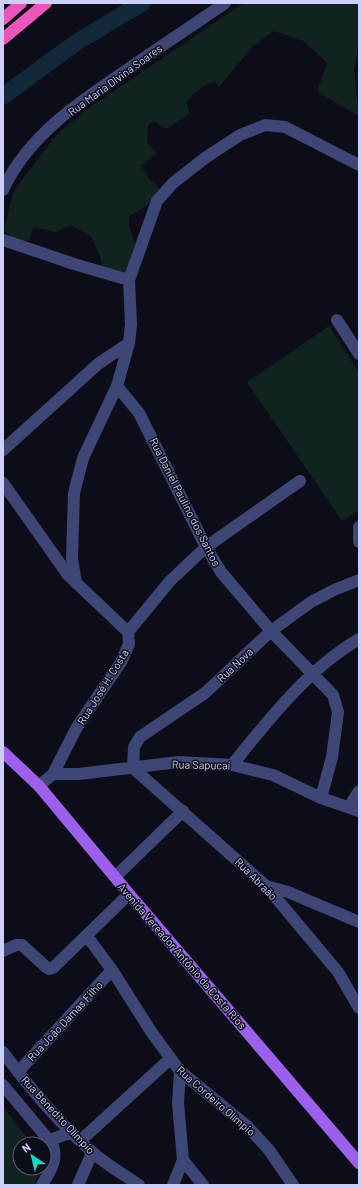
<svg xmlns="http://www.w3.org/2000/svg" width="362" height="1188" font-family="Barlow,sans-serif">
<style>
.green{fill:#11231f}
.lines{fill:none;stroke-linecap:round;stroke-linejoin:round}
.river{stroke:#11293a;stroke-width:17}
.minor{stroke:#3d4674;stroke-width:12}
.major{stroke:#9d60ec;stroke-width:12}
.highway{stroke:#ea56ba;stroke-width:12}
.labels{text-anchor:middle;stroke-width:3;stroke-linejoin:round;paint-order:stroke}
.street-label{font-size:11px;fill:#ccd0f9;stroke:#0d0d1a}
</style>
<rect width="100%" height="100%" fill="#0d0d1a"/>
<path class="green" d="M244 3H359V41L354 70 359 116 317 92 327 63 304 41 274 31 253 46 219 87 215 81 202 87 186 101 190 114 165 129 155 121 148 125 147 142 156 154 141 166 150 180 159 188C153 203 143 209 129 216V226L135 244 124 278 103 269 100 256 90 235 70 225 56 232 33 227 30 239 25 242 14 239 4 230 13 192 57 134 90 107Z
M329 326 359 373V510L342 521 247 382Z
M3 1107 32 1144H20V1168H40V1173L34 1185H3Z"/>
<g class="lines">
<path class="river" d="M3 96 77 42 142 3"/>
<path class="minor" d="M3 190C28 134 85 98 134 65 164 44 195 24 225 3
M3 240 74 264 129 280
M337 320 359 354
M117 386 139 413 206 547 221 572 271 631 333 695 338 712 332 757 321 798
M3 450 98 364 129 343
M3 483 68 575 128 632
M359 527V542
M359 580 334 590 311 602 271 631 205 693 140 737 134 747 133 768 266 886 338 972 359 1008
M76 583 72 559 74 493 83 458 117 386 129 343 131 325 129 280 157 201 173 183 205 158 240 135 265 125 285 127 359 165
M232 765C269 719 308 669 359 639
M53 774 77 727 121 662 129 644 128 632 170 581 206 547 300 481
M39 786 53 774H79L178 762 232 765 273 775 321 798 359 811
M349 807 359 791
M115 877 183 811
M266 886 288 892 359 922
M87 936 112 970 152 1033 180 1071 248 1127 269 1150 293 1185
M3 951 16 945H22L46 967 49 969 53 968 129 894
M3 1052C29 1087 58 1122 91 1151 105 1164 123 1174 139 1185
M18 1072 112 970
M3 1085 53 1145C58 1161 50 1171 42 1185
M50 1140 72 1132
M80 1141 170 1059
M183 1160 203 1185
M78 1185 92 1153
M173 1185 183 1160 178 1103 180 1071"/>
<path class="major" d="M3 752 39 786 129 894 359 1163"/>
<path class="highway" d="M3 19 21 3
M3 39 46 3"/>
</g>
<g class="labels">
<g class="street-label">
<text transform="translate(115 80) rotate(-36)" y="4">Rua Maria Divina Soares</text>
<text transform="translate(185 502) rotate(63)" y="4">Rua Daniel Paulino dos Santos</text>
<text transform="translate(235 665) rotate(-43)" y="4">Rua Nova</text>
<text transform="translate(103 687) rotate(-58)" y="4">Rua José H. Costa</text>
<text transform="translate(201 765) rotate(1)" y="4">Rua Sapucaí</text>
<text transform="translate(256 879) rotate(45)" y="4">Rua Abraão</text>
<text transform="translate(182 956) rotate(49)" y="4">Avenida Vereador Antônio da Costa Rios</text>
<text transform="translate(65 1021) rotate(-47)" y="4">Rua João Damas Filho</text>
<text transform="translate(216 1101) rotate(41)" y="4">Rua Cordeiro Olímpio</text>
<text transform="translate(58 1115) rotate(47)" y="4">Rua Benedito Olímpio</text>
</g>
</g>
<rect width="362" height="1188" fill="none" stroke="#ccd0f9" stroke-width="8"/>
<g transform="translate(32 1156) rotate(325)"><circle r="19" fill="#0d0d1a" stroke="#595b73"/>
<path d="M0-3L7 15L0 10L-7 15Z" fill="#1ad7c5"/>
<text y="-6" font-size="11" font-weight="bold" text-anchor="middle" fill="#ccd0f9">N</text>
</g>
</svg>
